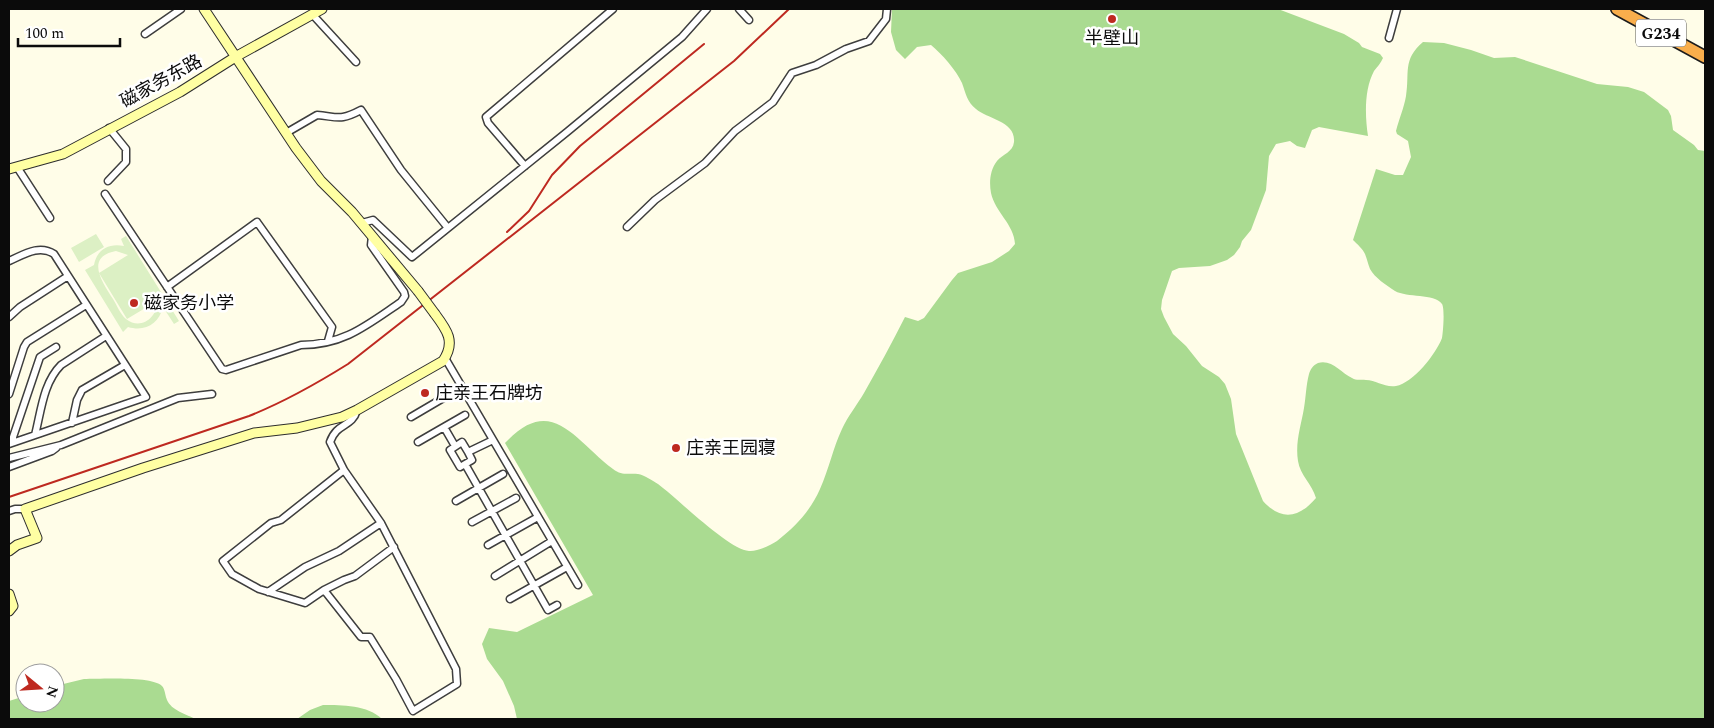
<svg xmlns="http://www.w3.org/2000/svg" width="1714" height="728" font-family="Spectral,'Noto Sans SC',serif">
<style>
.forest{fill:#aadb91}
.pitch{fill:#dcf0c4;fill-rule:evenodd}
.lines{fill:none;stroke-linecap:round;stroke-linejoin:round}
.street-casing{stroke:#3e3e3e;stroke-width:9}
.secondary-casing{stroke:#2d2d2d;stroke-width:11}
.highway-casing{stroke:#1c1c1c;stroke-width:14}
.street{stroke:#fff;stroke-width:6}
.secondary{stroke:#ffffa3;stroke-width:9}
.highway{stroke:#f9ae4c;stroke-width:11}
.rail{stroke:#be2920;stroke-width:2}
.secondary-bridge-casing{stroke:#2d2d2d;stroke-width:11;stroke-linecap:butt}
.secondary-bridge{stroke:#ffffa3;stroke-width:9}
.poi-dot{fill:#be2920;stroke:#fff;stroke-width:2}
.labels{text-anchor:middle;stroke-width:5;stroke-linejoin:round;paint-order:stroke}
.shield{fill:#fff;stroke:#545454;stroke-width:1}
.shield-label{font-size:16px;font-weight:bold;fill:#0b0b0b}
.poi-label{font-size:18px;fill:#0b0b0b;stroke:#fff;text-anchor:start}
.street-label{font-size:18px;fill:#0b0b0b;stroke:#fff}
</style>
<rect width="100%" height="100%" fill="#fffde8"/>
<path class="forest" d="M892 9H1278L1344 34 1359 43 1362 47 1380 54 1383 58C1381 63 1377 67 1374 71 1364 90 1365 116 1368 136L1319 127 1312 130 1305 148 1297 146 1290 141 1276 144 1269 156 1266 190 1251 230 1242 241 1240 247 1234 255 1227 260 1210 266 1179 268 1172 271 1162 300 1161 309 1164 317 1173 334 1186 346 1202 366 1219 377 1225 384 1231 399 1236 434 1263 501C1282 522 1300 517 1316 498 1312 484 1300 475 1298 461 1295 442 1301 426 1304 408 1306 397 1306 385 1309 374 1310 370 1313 365 1318 363 1332 359 1341 373 1352 378 1357 381 1360 379 1366 380 1376 380 1385 388 1396 386 1413 383 1436 354 1442 338 1443 333 1445 309 1442 304 1434 293 1407 298 1395 291 1386 285 1375 278 1370 269 1368 264 1367 259 1365 254 1363 249 1357 244 1353 240L1376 169 1395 175H1403L1411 157 1408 141 1397 134 1396 131C1399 119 1404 108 1406 96 1410 73 1402 60 1423 42L1444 43 1471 50 1494 58 1515 57 1597 84 1628 87 1644 92 1668 110 1671 116 1673 130 1694 145 1698 150 1705 151V719H517L514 706 503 681 487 659 482 644 489 628 517 632 593 595 505 443C552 393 574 440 613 469 622 476 628 473 638 474 644 475 653 481 658 484 677 498 729 550 749 551 757 552 771 545 777 541 795 527 811 510 820 489 829 469 833 448 842 429 848 416 857 405 864 393 878 368 892 343 905 317L918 321 924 318 952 280 958 273 992 262 1009 251 1015 244C1014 224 995 212 991 193 989 182 990 170 997 161 1003 154 1013 152 1014 142 1016 121 987 119 976 109 967 102 966 94 962 83 956 70 942 54 931 45L917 47 905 59 896 50 891 32Z
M84 679C100 679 152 676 162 686 165 689 165 695 167 700 171 710 187 715 196 719H9V701L25 696V703H55V686Z
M323 705C342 705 368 705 382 719H297L310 710Z"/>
<path class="pitch" d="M96 234 104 247 79 262 71 248Z
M126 236 179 321 174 324 163 307C159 324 145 332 128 327L123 332 85 270 94 265C97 249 109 243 124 246L121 239ZM116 251 128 255 99 273 127 319 157 301C158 317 141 331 126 319 120 314 117 305 113 299 103 283 84 257 116 251Z"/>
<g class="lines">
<g class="street-casing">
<path id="street" d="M739 9 749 20
M312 14 356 62
M145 34 181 9
M1389 38 1397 9
M286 133 317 115C339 117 340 121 361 110L401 170 448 228
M525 166 488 123 486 117 613 9
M17 167 50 218
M108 181 126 162V149L109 128
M105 194 222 369 226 370 301 345C344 345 367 325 401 302L405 296 404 292 371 245 372 236
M362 223 373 220 412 257 567 132 682 37 707 9
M627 227 655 200 705 163 735 131 773 102 792 73 816 65 846 49 869 41 886 19 887 9
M9 261C23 255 39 244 54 254L146 397 9 444
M167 287 257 222 332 327 328 341
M9 317 20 307 68 276
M445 358 578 585
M9 394 24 347 27 342 86 305
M411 417 462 387
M72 423 77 400 82 390 125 365
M35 435C41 412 43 383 61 365L106 336
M418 442 444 427
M11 443 40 357 56 347
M455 446 444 427 465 415
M468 452 462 442 450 450 460 467 472 460 468 452 493 440
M9 458 61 445 178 398 212 394
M465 464 548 610 557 605
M9 467 52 451 56 448
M344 470 281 520 271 523 223 561 232 574 259 589 305 603 324 590 361 637H370L396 679 413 711 457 684 456 669 381 523 344 470 330 442C337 422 352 428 357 410
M456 501 503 474
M9 511 15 509H25
M472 522 516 498
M488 545 538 517
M495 576 552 541
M324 590 344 580 355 576 394 547
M268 592 305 567 339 551 381 523
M510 599 567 567"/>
</g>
<g class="secondary-casing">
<path id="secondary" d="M204 9 296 148 321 181 352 212 418 291
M9 169 63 154 180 92 237 56 322 9
M9 551 17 545 37 538 25 509 143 468 254 433 297 428 342 417 357 410 443 361C456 342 447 330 435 314
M9 594 13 606 9 611"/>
</g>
<g class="highway-casing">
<path id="highway" d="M1617 9 1705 57"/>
</g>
<use href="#street" class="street"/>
<use href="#secondary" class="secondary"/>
<use href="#highway" class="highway"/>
<path class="rail" d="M507 232 529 211 552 175 580 146 704 44
M9 497 249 416C284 402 316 384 348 364L734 61 789 9"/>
<g class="secondary-bridge-casing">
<path id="secondary-bridge" d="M418 291 435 314"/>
</g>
<use href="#secondary-bridge" class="secondary-bridge"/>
</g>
<g class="poi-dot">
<circle cx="1112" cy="19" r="5"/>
<circle cx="134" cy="303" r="5"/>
<circle cx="425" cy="393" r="5"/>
<circle cx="676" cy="448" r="5"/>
</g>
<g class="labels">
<rect class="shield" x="1636" y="19.5" width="50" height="27" rx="4"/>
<g class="shield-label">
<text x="1661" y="39">G234</text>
</g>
<g class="poi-label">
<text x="1112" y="44" text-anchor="middle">半壁山</text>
<text x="144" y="309">磁家务小学</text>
<text x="435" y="399">庄亲王石牌坊</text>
<text x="686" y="454">庄亲王园寝</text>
</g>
<g class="street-label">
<text transform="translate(161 81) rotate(-29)" y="6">磁家务东路</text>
</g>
</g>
<rect width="1714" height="728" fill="none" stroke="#0b0b0b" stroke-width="20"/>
<g transform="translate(40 688) rotate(108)"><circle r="24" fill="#ffffff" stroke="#9d9d9d"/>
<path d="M0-4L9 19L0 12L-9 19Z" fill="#be2920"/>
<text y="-8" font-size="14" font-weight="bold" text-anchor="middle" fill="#0b0b0b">N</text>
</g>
<path d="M18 38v8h102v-8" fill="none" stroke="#0b0b0b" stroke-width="2.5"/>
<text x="25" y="38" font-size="15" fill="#0b0b0b" stroke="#ffffff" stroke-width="4" paint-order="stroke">100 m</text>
</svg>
